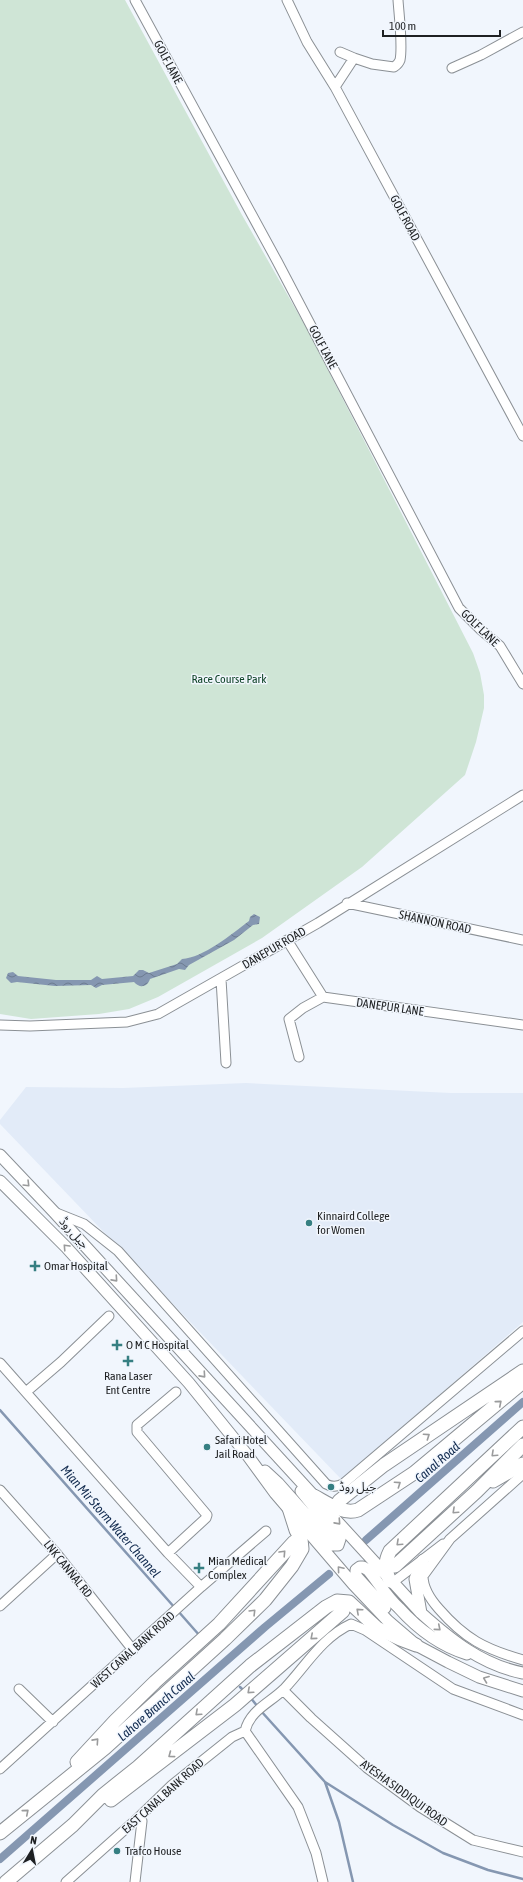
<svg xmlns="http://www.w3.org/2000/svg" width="523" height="1882" font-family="'Asap Condensed','Noto Sans Arabic',sans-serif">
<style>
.built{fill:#e2ebf8}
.green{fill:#cfe5d6}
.water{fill:url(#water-waves)}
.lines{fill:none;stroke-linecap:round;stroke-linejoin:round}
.stream{stroke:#8597b1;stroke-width:2.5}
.canal{stroke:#8597b1;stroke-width:8}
.minor-casing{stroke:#8b9095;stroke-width:11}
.major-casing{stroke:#8b9095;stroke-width:13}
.highway-casing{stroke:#8b9095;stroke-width:15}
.minor{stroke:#fff;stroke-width:9}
.major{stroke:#fff;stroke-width:11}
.highway{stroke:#fff;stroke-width:13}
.oneway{stroke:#9a9b9c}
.poi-dot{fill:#367f82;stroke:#f1f6fd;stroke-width:1.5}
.labels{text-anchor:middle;stroke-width:3;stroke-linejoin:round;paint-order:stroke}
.street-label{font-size:12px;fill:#1e2022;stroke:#f1f6fd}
.park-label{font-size:12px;fill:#0e4327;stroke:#f1f6fd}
.poi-label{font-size:12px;fill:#1e2022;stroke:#f1f6fd;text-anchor:start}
.water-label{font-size:13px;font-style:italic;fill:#112a4e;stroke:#f1f6fd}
</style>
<defs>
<pattern id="water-waves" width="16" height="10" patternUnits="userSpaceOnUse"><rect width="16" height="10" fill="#8597b1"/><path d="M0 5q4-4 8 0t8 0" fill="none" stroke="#6c7b90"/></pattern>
</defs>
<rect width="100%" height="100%" fill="#f1f6fd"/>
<path class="built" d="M246 1083 451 1093H523V1322L342 1480 0 1124V1120L26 1087 123 1088Z"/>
<path class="green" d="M0 0H125L242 215 307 329 473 653 480 673 484 695V708L476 742 465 775 362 867 262 938 158 997 129 1009 99 1014 31 1019 0 1014Z"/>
<path class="water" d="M254 914 260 917 259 924 253 925 234 940 189 965 185 970 179 969 150 979C147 988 139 988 134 982L102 985 96 988 91 985 55 986 17 982 11 983 6 978 8 973 13 972 18 976 56 980H91L97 976 102 979 133 976 139 970H143L149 973 177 964 182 959C203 958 232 934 249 921L250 917Z"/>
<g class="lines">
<path class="stream" d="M0 1410 175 1608
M178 1611 200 1636
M240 1687 245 1692
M250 1697 258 1707
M261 1711 325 1782 393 1825 443 1853 488 1870 523 1879
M325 1782 339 1822 353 1882"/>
<path class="canal" d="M366 1540 523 1402
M0 1859 265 1627 329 1574"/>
<g class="minor-casing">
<path id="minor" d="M135 0 277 261 459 608 481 630 500 646 523 684
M287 0 307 42 335 87 523 436
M340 52 354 58
M452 68 481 55 523 32
M335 87 354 58 372 64 394 67C397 65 399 63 400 60 403 46 399 15 398 0
M347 903 523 940
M287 940 323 997 523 1025
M221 979 226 1063
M0 1025 30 1026 127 1022 158 1014 318 923 523 795
M299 1057 289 1019 303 1008 323 997
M54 1212 84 1224 118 1251 326 1484C331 1487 337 1487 343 1484L523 1331
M0 1363 168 1553 201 1587
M26 1392 61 1362 109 1316
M523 1474 450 1539 423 1576C423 1588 431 1600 439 1609 465 1639 485 1649 523 1660
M0 1490 57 1554 133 1650
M168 1553 206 1518 207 1515 137 1432V1425L176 1392
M392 1583 443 1544
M0 1606 57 1554
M19 1689 53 1722
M283 1690 311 1718 367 1768 420 1807 473 1840 523 1852
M245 1731C250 1710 270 1703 284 1689 306 1666 321 1638 351 1624L365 1630 453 1689 523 1715
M245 1731 298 1807 316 1853 323 1882
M0 1769 201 1587 266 1531
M66 1882 139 1817 172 1785 232 1737 245 1731
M135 1882 142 1821 139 1817"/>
</g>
<g class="major-casing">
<path id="major" d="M0 1155 54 1212 421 1613C451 1640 482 1665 523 1673
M0 1181 66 1247 189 1383 248 1456 275 1493 353 1584 388 1621 416 1645 448 1662 479 1677 523 1691
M265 1471 278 1483 333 1545H338L340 1539 301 1491
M385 1608 356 1576V1570L360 1567H363L368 1570C378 1582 387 1597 399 1608 417 1628 441 1646 467 1654
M421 1613 415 1579 423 1560"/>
</g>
<g class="highway-casing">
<path id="highway" d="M493 1481 523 1464
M314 1496C327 1503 343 1515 358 1510L414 1473 523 1382
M339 1501 384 1465 523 1371
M395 1566 477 1491 523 1445
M390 1581C385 1570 384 1563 390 1551L523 1427
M77 1762 115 1721 155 1682 219 1624 294 1542
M111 1800 235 1705 343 1611
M0 1833 105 1748 225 1639 265 1600 292 1566 302 1549 301 1539 296 1530 289 1508
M6 1882 73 1825 103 1795 138 1767 250 1666 326 1607 337 1601 349 1602 377 1628 400 1639 416 1645"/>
</g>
<use href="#minor" class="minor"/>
<use href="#major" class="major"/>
<use href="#highway" class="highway"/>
</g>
<defs><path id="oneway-chevron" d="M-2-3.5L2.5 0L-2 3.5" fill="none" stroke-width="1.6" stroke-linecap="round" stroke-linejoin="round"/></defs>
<g class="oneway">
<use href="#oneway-chevron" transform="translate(27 1184) rotate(45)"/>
<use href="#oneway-chevron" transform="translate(66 1247) rotate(-133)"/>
<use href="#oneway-chevron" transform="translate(115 1279) rotate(48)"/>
<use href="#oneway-chevron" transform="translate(203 1375) rotate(48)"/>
<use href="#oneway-chevron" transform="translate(499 1403) rotate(-40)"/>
<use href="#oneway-chevron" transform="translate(427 1436) rotate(-34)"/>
<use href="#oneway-chevron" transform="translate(494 1454) rotate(137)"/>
<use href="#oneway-chevron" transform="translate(398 1484) rotate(-34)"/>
<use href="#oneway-chevron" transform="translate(455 1511) rotate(137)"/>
<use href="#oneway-chevron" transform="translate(338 1522) rotate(48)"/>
<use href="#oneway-chevron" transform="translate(399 1543) rotate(137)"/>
<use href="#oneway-chevron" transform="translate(283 1553) rotate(-47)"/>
<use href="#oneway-chevron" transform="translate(340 1569) rotate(-130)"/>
<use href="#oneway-chevron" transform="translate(359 1611) rotate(-138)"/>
<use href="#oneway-chevron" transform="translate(253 1612) rotate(-45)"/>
<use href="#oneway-chevron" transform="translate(438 1628) rotate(40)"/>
<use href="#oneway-chevron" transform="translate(313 1637) rotate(139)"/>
<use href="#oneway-chevron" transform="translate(486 1679) rotate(-159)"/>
<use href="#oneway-chevron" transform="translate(250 1691) rotate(138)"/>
<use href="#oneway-chevron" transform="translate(198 1713) rotate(138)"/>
<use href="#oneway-chevron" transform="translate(96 1741) rotate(-48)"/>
<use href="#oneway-chevron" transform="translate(171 1755) rotate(143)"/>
<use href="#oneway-chevron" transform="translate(26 1812) rotate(-40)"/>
</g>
<g class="poi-dot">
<circle cx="309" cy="1223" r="4"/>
<path d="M33 1260h4v4h4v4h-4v4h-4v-4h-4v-4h4z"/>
<path d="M115 1339h4v4h4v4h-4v4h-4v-4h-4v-4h4z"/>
<path d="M126 1355h4v4h4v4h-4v4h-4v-4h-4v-4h4z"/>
<circle cx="207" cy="1447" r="4"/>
<circle cx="331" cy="1487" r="4"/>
<path d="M197 1562h4v4h4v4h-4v4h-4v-4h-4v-4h4z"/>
<circle cx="117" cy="1851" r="4"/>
</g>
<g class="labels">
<g class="street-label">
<text transform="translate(168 62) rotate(62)" y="4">GOLF LANE</text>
<text transform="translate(405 218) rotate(62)" y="4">GOLF ROAD</text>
<text transform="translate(323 347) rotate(62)" y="4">GOLF LANE</text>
<text transform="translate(480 628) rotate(44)" y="4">GOLF LANE</text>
<text transform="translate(435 922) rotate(12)" y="4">SHANNON ROAD</text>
<text transform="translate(274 948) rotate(-30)" y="4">DANEPUR ROAD</text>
<text transform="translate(390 1007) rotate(8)" y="4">DANEPUR LANE</text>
<text transform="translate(74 1233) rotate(48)" y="4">جیل روڈ</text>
<text transform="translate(68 1569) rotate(51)" y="4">LNK CANNAL RD</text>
<text transform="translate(133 1650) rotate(-42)" y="4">WEST CANAL BANK ROAD</text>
<text transform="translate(404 1793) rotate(36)" y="4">AYESHA SIDDIQUI ROAD</text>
<text transform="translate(163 1796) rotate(-42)" y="4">EAST CANAL BANK ROAD</text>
</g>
<g class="park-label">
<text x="229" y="683">Race Course Park</text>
</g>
<g class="poi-label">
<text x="317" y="1220">Kinnaird College<tspan x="317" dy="14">for Women</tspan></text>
<text x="44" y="1270">Omar Hospital</text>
<text x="126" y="1349">O M C Hospital</text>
<text x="128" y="1380" text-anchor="middle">Rana Laser<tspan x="128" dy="14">Ent Centre</tspan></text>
<text x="215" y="1444">Safari Hotel<tspan x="215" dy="14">Jail Road</tspan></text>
<text x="339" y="1491">جیل روڈ</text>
<text x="208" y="1565">Mian Medical<tspan x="208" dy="14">Complex</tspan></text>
<text x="125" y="1855">Trafco House</text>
</g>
<g class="water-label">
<text transform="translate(437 1462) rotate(-41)" y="5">Canal Road</text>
<text transform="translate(111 1521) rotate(49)" y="5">Mian Mir Storm Water Channel</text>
<text transform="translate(156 1706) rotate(-41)" y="5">Lahore Branch Canal</text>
</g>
</g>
<g transform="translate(32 1850) rotate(10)" stroke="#f1f6fd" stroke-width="3" paint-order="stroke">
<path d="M0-3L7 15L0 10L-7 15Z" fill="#1e2022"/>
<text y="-6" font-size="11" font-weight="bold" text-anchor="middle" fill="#1e2022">N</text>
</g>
<path d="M383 30v6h117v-6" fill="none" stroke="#1e2022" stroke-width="2"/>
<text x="389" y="30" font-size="12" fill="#1e2022" stroke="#f1f6fd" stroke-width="3" paint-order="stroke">100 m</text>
</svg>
